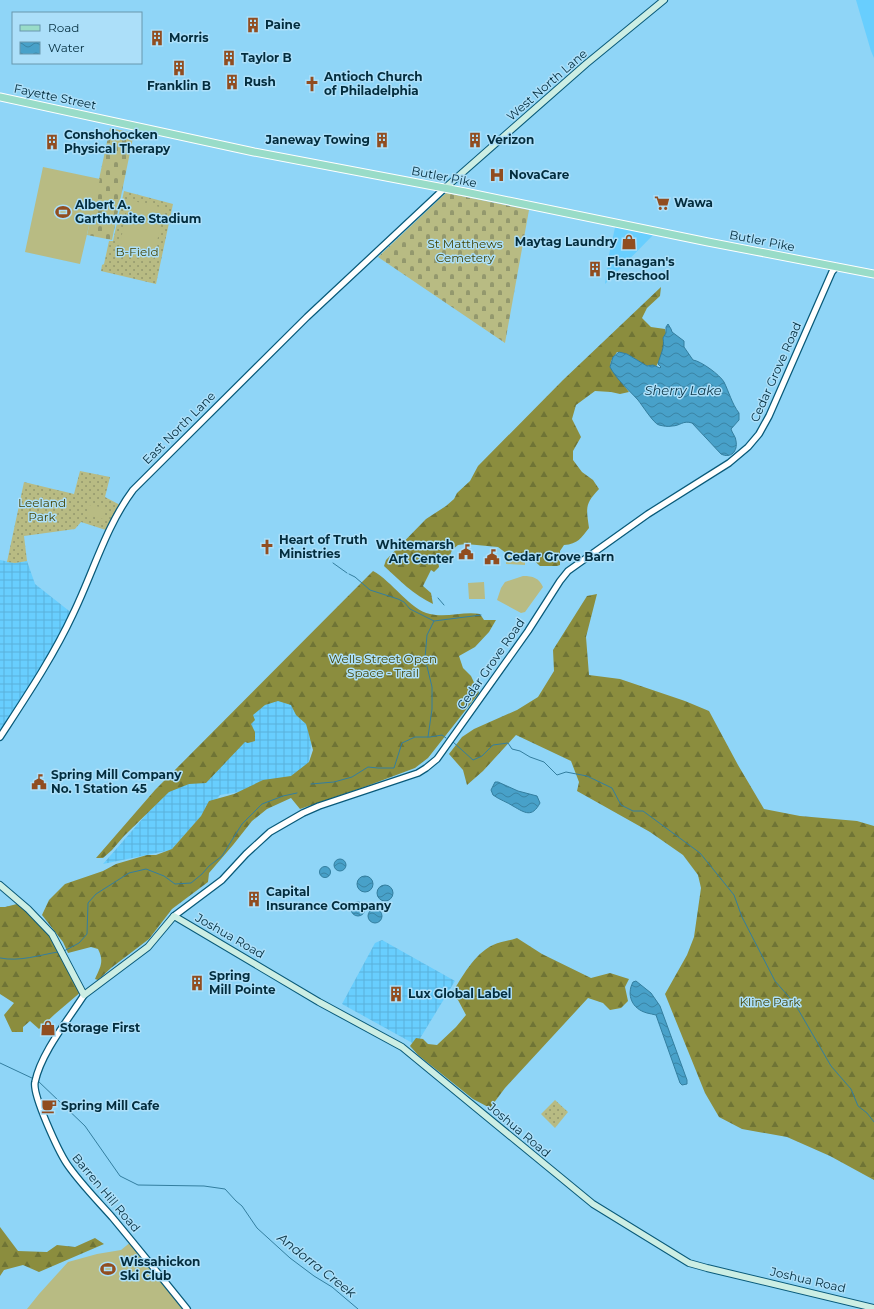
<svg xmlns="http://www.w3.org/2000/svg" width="874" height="1309" font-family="Montserrat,sans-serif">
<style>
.built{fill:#68cefe}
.industrial{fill:url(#industrial-grid)}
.grass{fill:url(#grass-dots)}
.forest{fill:url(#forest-firs)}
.cemetery{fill:url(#cemetery-stones)}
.pitch{fill:#b8bb83}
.water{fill:url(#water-waves);stroke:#337e9f}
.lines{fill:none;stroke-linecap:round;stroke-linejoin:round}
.stream{stroke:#337e9f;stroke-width:1}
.tertiary-casing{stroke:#095a79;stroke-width:8}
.secondary-casing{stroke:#095a79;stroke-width:8}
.primary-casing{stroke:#fff;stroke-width:9}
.tertiary{stroke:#fff;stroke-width:5.5}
.secondary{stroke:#cceee4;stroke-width:6}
.primary{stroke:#99dcc8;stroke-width:7}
.labels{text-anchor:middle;stroke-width:3;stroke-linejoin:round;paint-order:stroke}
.poi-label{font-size:12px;font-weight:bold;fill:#032d3e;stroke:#acdff9;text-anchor:start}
.street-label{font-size:12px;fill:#032d3e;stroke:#acdff9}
.park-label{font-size:12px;fill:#454606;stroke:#acdff9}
.water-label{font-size:13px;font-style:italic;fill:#093243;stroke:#acdff9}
</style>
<defs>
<pattern id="industrial-grid" width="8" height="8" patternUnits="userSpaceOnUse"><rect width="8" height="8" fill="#68cefe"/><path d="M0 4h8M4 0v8" fill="none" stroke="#59b1db"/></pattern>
<pattern id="grass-dots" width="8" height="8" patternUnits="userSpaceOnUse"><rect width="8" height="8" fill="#b8bb83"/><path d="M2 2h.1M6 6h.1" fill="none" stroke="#93986d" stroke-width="1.8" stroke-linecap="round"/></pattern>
<pattern id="forest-firs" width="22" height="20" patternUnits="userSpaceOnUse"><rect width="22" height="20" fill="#8b8d3e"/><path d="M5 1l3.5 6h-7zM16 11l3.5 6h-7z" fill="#6f7435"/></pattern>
<pattern id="cemetery-stones" width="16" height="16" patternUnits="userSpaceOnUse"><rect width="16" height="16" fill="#b8bb83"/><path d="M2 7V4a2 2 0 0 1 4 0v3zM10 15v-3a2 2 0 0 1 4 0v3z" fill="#93986d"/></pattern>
<pattern id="water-waves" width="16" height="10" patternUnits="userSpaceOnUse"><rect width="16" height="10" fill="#48a1c9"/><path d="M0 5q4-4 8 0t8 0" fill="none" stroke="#3a84a5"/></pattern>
</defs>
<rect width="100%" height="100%" fill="#8fd5f7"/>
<path class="built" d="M856 0H874V58L871 51Z
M616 223 656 232 605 284 609 255Z"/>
<path class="industrial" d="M0 560 15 563 27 561 35 584 73 614 0 737Z
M289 698 313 731 306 781 220 795 171 850 103 864 172 785 252 711 272 701Z
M382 940 455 981 416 1045 342 1004 375 943Z"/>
<path class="grass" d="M124 191 173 204 156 284 101 271 102 265 104 264 109 241H113Z
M80 471 110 477 105 497 122 506 109 531 81 522 75 529 24 536 27 561 15 563 7 562 24 482 74 494Z
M555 1100 568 1112 555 1128 541 1114Z"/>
<path class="forest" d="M661 287 660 296 647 308 642 318 651 327 665 329 666 333 663 338 664 343 662 354 656 367 650 365 647 366 627 354 617 352 611 361 610 367 629 392 620 394 611 392 595 391 576 405 572 419 581 437 573 451V460L582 472 593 480 599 489C585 504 586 507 589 528 581 538 578 544 564 545L560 551V565L557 566H540L528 555 521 553H506L498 547 466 544 458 545 452 550 449 558 438 559 439 567 434 572 431 570 423 586 431 593 433 604C414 595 399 580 384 566L386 560 426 519 446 506 454 499 457 493 470 481 478 466 563 380Z
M373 571C392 581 410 610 430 614 447 618 464 611 480 614L484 620H496L489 632 475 647 459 656 463 668 471 676 479 693 428 758 415 768 367 786 300 809 291 798 267 809 252 821 233 845 209 873 208 882 172 909 149 939 111 968 98 980 95 979C101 966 104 961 98 949L91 947 68 953 63 942 42 915 49 900 65 884 103 871 116 864 147 855H156L172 849 201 816 209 801 234 794 263 780 291 776 309 762 313 750 308 731 306 724 296 715 291 705 278 701 265 705 253 715 255 720 251 724 255 732V741L248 743 245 742 206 783 189 784 169 792 124 836 112 850 103 858H96L155 790Z
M597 594 586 637 589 675 620 679 685 701 709 711 738 765 764 809 800 816 857 821 874 826V1180L830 1156 787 1137 742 1129 719 1117 705 1093 665 994 687 955 694 937 701 888 698 875 683 855 650 832 577 791 579 782 571 761 516 735 483 771 467 785 463 770 449 754 462 737 474 729 517 710 538 697 554 671 553 650 587 596Z
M17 904 28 909 46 927 82 991 55 1014 39 1029 30 1021 23 1027V1032H12L4 1015 14 1003 0 994V907H5Z
M517 938 542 954 591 978 610 973 629 979 625 987 628 1001 621 1008 610 1010 603 1003 588 998 505 1088 490 1108 473 1099 418 1055 410 1046 416 1038 423 1039 428 1044 437 1045 456 1027 466 1015 458 1000 451 995C462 977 474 954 493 945 501 941 509 941 517 938Z
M0 1227 18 1251 47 1252 57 1245 75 1247 95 1238 104 1244 39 1272 23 1265 4 1270 0 1276Z"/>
<path class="cemetery" d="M110 128 134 133 112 240 87 235Z
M446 193 529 210 505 343 378 257Z"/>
<path class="pitch" d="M43 167 100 179 80 264 25 252Z
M129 200 164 208 153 261 118 254Z
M89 505 106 508 103 519 87 515Z
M507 555H525V565L506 564Z
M523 576C533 576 539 578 543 587L525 612 521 613 497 600 501 588 505 582Z
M484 582 485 599H469L468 583Z
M132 1241 184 1309H27L39 1294 68 1262 97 1254 121 1250Z"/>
<path class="water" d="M668 324 671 329 672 332 684 341V347L693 360C701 361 720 375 724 382 729 392 732 404 739 413V420L731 429C732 433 736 437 736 441 738 451 731 459 721 454L692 423C683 420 680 426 672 426 668 427 663 426 659 425 654 424 642 405 638 400 628 389 617 380 610 367L613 357 619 352 627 354 647 366 653 365 660 368 661 367 658 364C660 355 665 348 663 338L666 333V327Z
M495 782H498L518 791 537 796 540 803C532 818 525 813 513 806 507 802 500 800 493 795L491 790Z
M334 865a6 6 0 1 1 12 0a6 6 0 1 1-12 0Z
M319.5 872a5.5 5.5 0 1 1 11 0a5.5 5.5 0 1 1-11 0Z
M357 884a8 8 0 1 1 16 0a8 8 0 1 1-16 0Z
M377 893a8 8 0 1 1 16 0a8 8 0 1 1-16 0Z
M351 909a7 7 0 1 1 14 0a7 7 0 1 1-14 0Z
M368 916a7 7 0 1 1 14 0a7 7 0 1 1-14 0Z
M636 981 651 993 660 1006 687 1080V1084L682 1085 680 1083 656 1015C653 1014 650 1014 647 1013 632 1009 626 995 633 982Z"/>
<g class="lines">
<path class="stream" d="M333 563 347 573
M349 574 355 577 370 590 398 599 404 602 410 609 434 621 427 635 425 658 432 687V709L428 737
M438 598 444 605
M434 621 481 615
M453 742 473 760 482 756 493 745 508 743 512 749 520 751 530 757 544 762 557 775 566 772 587 776 612 788 621 805 633 811H643L700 853 734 895 742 917 775 981 795 1004 831 1066 851 1089 858 1106 867 1113 874 1122
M311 784 334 782 352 777 368 767 378 768H394L402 743 415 737H430L442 735 446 738
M64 951 79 943 87 934 88 903 96 894 129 873 146 869 164 876 175 884 191 883 202 874 209 866 222 856 242 824 262 804 283 796 297 793
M0 958C20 962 39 955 58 952
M0 1063 34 1079
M37 1080 85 1126 120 1176 138 1185 204 1186 225 1189 236 1201 242 1206 257 1228 290 1258 314 1276 332 1287 358 1309"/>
<g class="tertiary-casing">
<path id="tertiary" d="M0 737C26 697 53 657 73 614 93 573 106 526 133 490L307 317 445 188
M174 916 222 880 246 854 270 832 303 813 319 806 418 773 426 768 437 759 528 631 560 581 568 571 648 514 729 463 748 447 759 434 769 416 832 272 836 267
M84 995C68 1020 41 1053 35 1082 32 1095 59 1152 67 1164 80 1183 97 1200 112 1217 137 1247 162 1278 187 1309"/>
</g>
<g class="secondary-casing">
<path id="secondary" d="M445 188 586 64 664 0
M0 885 28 909 52 934 84 995 148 947 174 916 319 1002 402 1047 593 1204 689 1263 707 1268 874 1308"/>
</g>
<g class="primary-casing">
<path id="primary" d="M0 97 254 152 465 192 708 242 874 274"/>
</g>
<use href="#tertiary" class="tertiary"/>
<use href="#secondary" class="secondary"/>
<use href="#primary" class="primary"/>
</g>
<defs>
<g id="building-bare" transform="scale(1.2)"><path d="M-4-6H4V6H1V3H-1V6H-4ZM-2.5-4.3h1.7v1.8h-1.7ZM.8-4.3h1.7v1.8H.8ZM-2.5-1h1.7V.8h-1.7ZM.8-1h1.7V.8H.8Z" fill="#914d20" stroke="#acdff9" stroke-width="2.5" paint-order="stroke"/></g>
<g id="church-bare" transform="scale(1.2)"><path d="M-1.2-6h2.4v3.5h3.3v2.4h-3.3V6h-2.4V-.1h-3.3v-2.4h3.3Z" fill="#914d20" stroke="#acdff9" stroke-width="2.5" paint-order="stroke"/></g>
<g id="hospital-bare" transform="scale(1.2)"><path d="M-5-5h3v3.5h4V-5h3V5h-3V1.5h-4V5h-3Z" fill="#914d20" stroke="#acdff9" stroke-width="2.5" paint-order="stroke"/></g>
<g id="supermarket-bare" transform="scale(1.2)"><path d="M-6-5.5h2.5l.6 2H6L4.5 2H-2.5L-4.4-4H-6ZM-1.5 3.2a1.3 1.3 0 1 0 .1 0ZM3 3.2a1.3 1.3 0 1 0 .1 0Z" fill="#914d20" stroke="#acdff9" stroke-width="2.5" paint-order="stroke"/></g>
<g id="stadium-bare" transform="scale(1.2)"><path d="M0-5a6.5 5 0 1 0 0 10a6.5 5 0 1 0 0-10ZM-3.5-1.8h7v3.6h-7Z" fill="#914d20" stroke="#acdff9" stroke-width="2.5" paint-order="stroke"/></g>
<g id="shop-bare" transform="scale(1.2)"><path d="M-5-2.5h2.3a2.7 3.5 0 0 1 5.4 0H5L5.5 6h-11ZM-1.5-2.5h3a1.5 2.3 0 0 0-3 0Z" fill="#914d20" stroke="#acdff9" stroke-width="2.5" paint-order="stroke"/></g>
<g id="civic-bare" transform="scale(1.2)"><path d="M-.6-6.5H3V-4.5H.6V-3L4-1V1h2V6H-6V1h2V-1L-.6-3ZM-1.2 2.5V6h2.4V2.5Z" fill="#914d20" stroke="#acdff9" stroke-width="2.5" paint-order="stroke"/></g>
<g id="cafe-bare" transform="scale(1.2)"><path d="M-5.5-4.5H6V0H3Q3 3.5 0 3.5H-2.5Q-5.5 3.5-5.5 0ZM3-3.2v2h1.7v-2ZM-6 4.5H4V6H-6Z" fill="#914d20" stroke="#acdff9" stroke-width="2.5" paint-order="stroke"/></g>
</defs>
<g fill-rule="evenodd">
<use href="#building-bare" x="253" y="25"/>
<use href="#building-bare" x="157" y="38"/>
<use href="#building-bare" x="229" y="58"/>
<use href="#building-bare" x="179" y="68"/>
<use href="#building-bare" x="232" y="82"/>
<use href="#church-bare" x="312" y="84"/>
<use href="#building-bare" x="382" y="140"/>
<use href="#building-bare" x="475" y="140"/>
<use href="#building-bare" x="52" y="142"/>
<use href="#hospital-bare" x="497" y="175"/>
<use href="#supermarket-bare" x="662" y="203"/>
<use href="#stadium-bare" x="63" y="212"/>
<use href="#shop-bare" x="629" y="242"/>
<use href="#building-bare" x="595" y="269"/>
<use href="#church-bare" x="267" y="547"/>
<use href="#civic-bare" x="466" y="552"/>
<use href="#civic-bare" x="492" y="557"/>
<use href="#civic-bare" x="39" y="782"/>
<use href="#building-bare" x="254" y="899"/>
<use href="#building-bare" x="197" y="983"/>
<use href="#building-bare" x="396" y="994"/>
<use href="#shop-bare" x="48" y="1028"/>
<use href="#cafe-bare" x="49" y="1106"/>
<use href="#stadium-bare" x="108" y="1269"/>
</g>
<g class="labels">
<g class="poi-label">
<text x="265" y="29">Paine</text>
<text x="169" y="42">Morris</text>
<text x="241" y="62">Taylor B</text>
<text x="324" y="81">Antioch Church<tspan x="324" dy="14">of Philadelphia</tspan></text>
<text x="244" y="86">Rush</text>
<text x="179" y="90" text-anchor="middle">Franklin B</text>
<text x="64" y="139">Conshohocken<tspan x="64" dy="14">Physical Therapy</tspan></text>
<text x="370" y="144" text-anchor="end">Janeway Towing</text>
<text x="487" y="144">Verizon</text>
<text x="509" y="179">NovaCare</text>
<text x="674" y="207">Wawa</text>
<text x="75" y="209">Albert A.<tspan x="75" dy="14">Garthwaite Stadium</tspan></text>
<text x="617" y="246" text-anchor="end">Maytag Laundry</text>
<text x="607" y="266">Flanagan's<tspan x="607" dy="14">Preschool</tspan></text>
<text x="279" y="544">Heart of Truth<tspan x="279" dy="14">Ministries</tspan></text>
<text x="454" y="549" text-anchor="end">Whitemarsh<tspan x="454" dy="14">Art Center</tspan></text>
<text x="504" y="561">Cedar Grove Barn</text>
<text x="51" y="779">Spring Mill Company<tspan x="51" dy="14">No. 1 Station 45</tspan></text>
<text x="266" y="896">Capital<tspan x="266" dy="14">Insurance Company</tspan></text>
<text x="209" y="980">Spring<tspan x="209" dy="14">Mill Pointe</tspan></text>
<text x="408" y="998">Lux Global Label</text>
<text x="60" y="1032">Storage First</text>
<text x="61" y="1110">Spring Mill Cafe</text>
<text x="120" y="1266">Wissahickon<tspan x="120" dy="14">Ski Club</tspan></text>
</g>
<g class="street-label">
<text transform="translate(547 85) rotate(-41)" y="4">West North Lane</text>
<text transform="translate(55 97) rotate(12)" y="4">Fayette Street</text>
<text transform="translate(444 177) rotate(11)" y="4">Butler Pike</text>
<text transform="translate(762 241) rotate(11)" y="4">Butler Pike</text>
<text transform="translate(776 372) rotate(-66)" y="4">Cedar Grove Road</text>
<text transform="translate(179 428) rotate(-45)" y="4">East North Lane</text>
<text transform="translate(491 664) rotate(-55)" y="4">Cedar Grove Road</text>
<text transform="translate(230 936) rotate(30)" y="4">Joshua Road</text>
<text transform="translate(519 1130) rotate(40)" y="4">Joshua Road</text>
<text transform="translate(106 1193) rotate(50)" y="4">Barren Hill Road</text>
<text transform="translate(808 1280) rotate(13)" y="4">Joshua Road</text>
</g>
<g class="park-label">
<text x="465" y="248">St Matthews<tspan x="465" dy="14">Cemetery</tspan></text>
<text x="137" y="256">B-Field</text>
<text x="42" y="507">Leeland<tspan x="42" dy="14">Park</tspan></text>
<text x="383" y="663">Wells Street Open<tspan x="383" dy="14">Space - Trail</tspan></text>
<text x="770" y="1006">Kline Park</text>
</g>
<g class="water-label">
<text x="683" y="395">Sherry Lake</text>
<text transform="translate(317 1265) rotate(38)" y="5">Andorra Creek</text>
</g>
</g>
<rect x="12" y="12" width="130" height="52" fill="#acdff9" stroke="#6898ae"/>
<rect x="20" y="25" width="20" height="6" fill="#99dcc8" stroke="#6898ae"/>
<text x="48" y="32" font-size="12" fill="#032d3e">Road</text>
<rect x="20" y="42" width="20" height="12" fill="url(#water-waves)" stroke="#6898ae"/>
<text x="48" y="52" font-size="12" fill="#032d3e">Water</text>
</svg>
